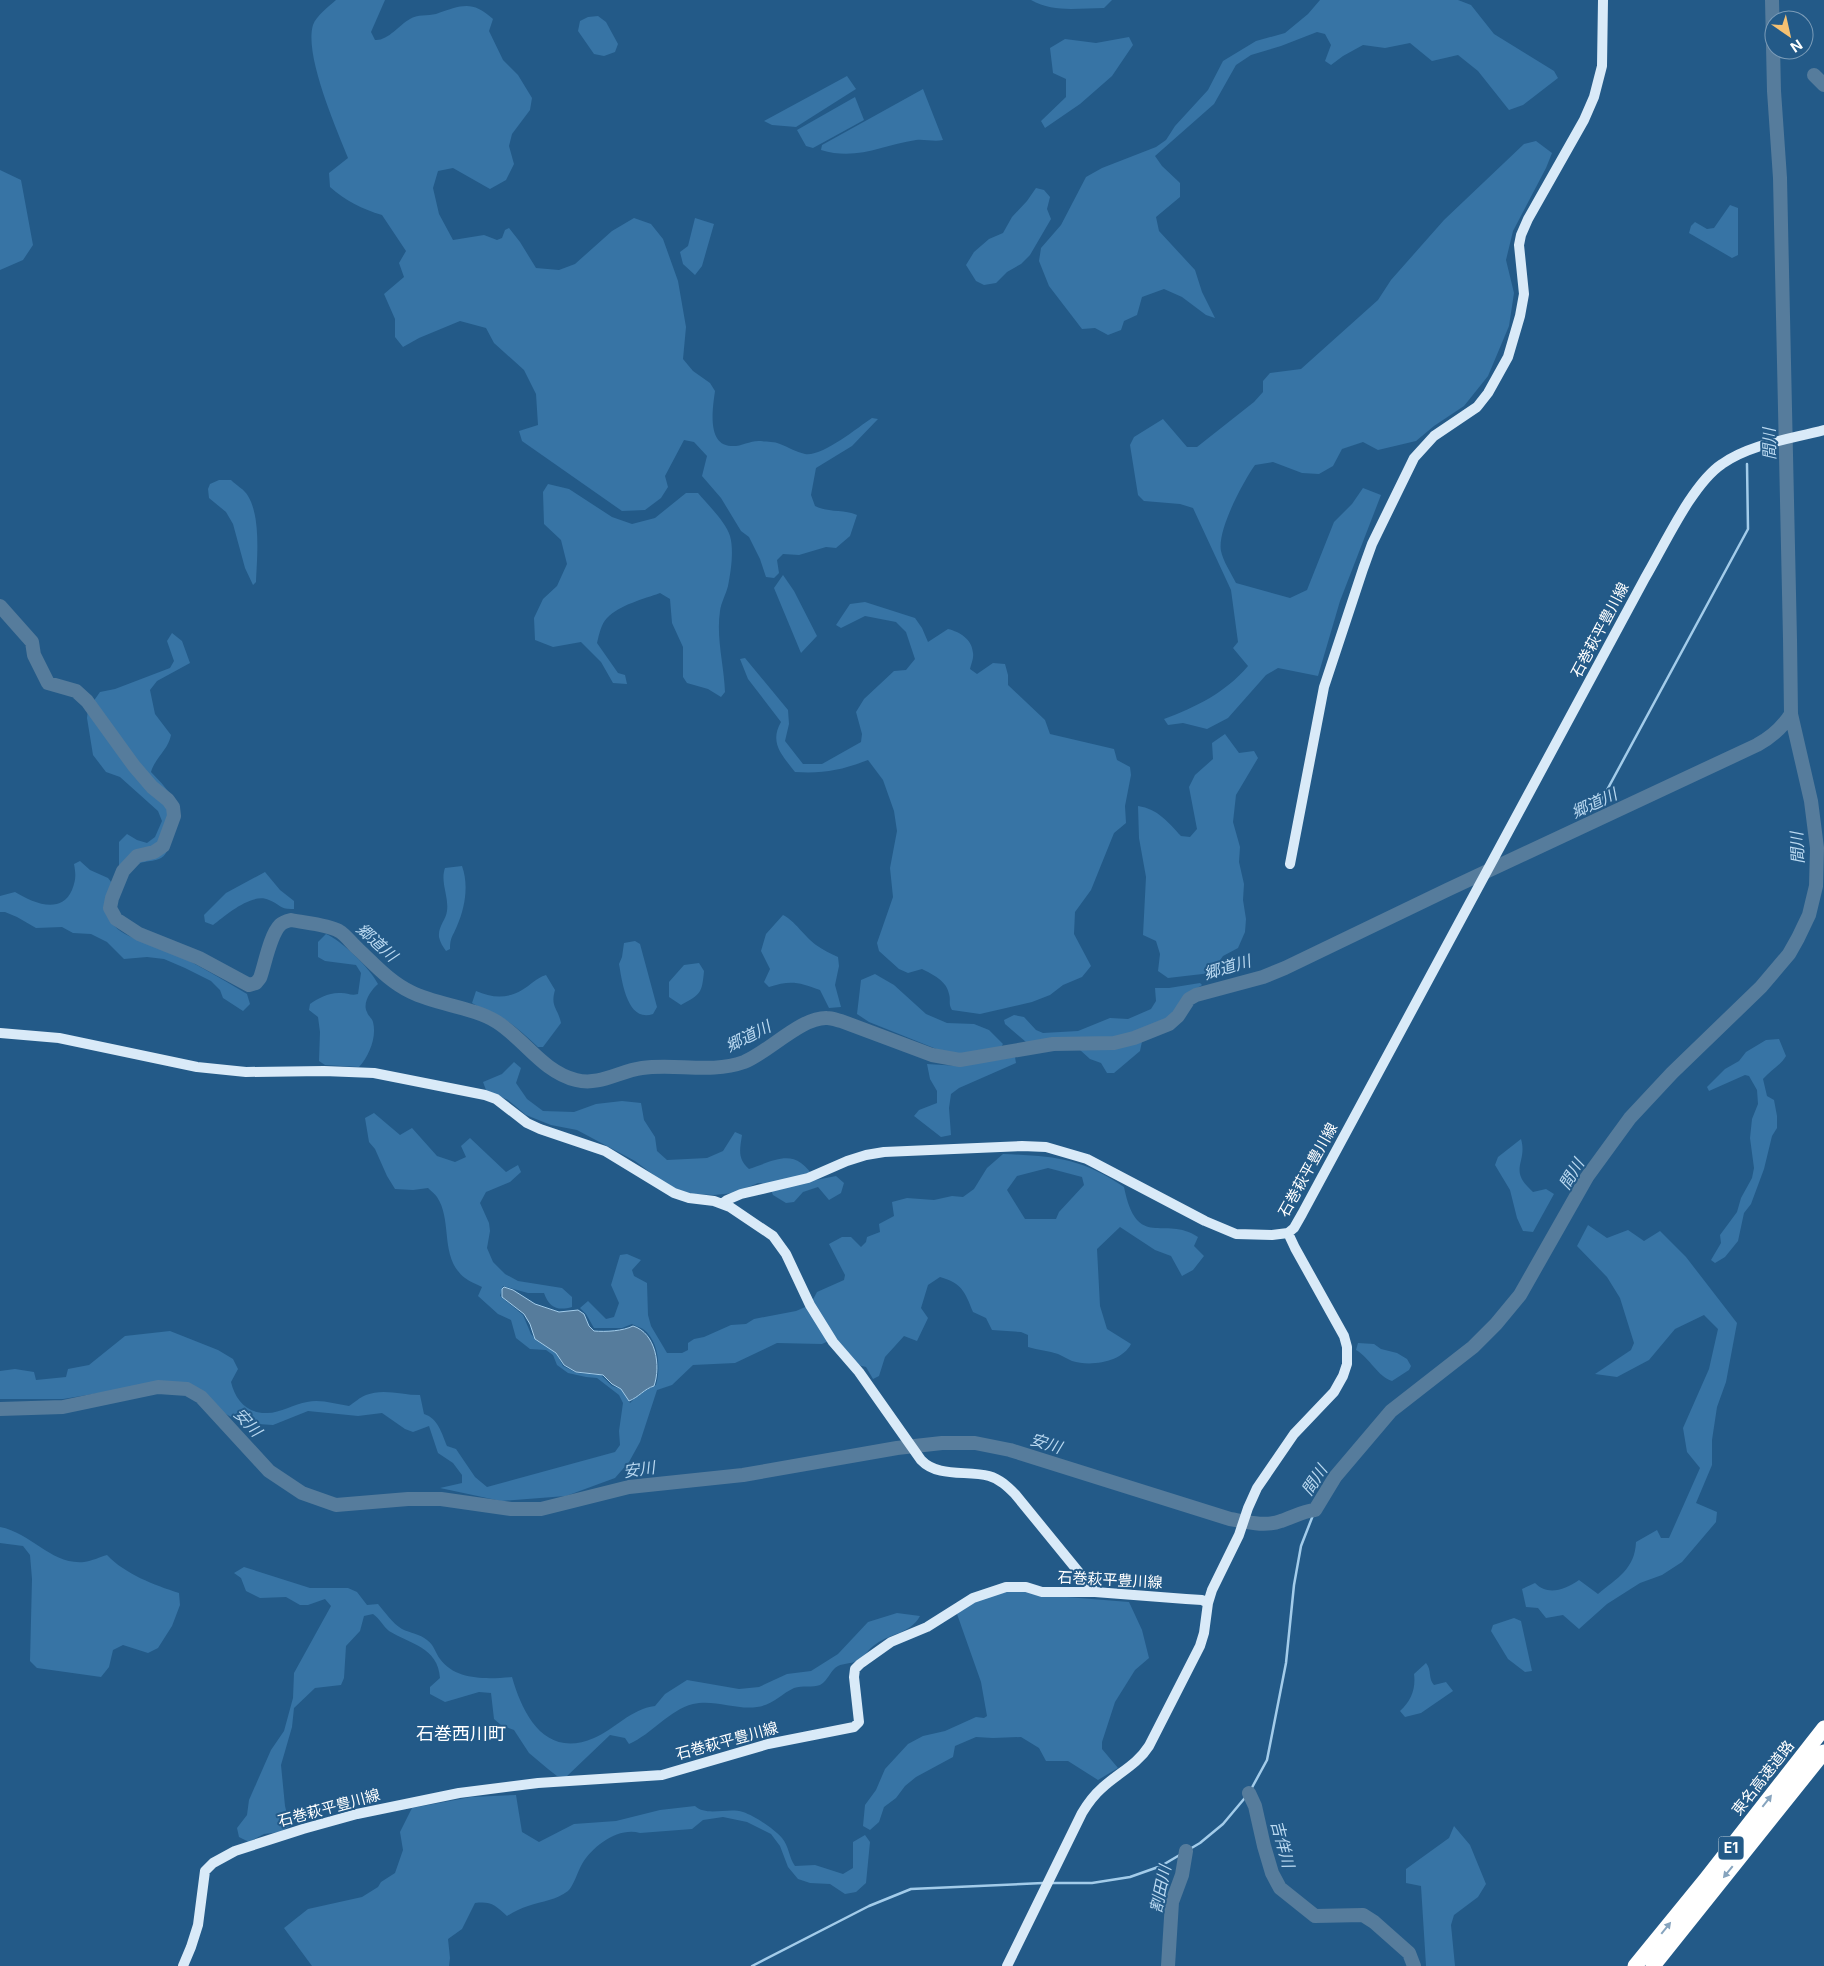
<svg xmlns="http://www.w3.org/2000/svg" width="1824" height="1966" font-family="Inter,'Noto Sans JP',sans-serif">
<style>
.green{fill:#3774a5;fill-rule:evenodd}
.water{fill:#567c9c;stroke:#a3ccea}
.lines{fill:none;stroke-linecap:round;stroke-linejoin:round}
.stream{stroke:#a3ccea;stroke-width:2.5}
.river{stroke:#567c9c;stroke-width:14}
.secondary{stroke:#d9eaf8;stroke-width:10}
.highway{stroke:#fff;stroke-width:15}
.oneway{fill:#86a4be}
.labels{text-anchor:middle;stroke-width:4;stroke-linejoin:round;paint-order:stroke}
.shield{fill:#235a88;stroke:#bdcedb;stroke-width:1}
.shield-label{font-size:14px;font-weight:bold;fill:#fff}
.street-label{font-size:15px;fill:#fff;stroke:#235a88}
.water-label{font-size:16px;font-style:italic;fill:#bad9f1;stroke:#235a88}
.quarter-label{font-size:18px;fill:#fff;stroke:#235a88}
</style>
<rect width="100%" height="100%" fill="#235a88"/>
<path class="green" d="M336 0H385L371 32 375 40C388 41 399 25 410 19 417 14 428 16 436 14 462 5 472 0 493 19L489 31 503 60 518 75 532 98 530 110 512 134 509 146 514 164 506 180 490 189 453 168 438 171 433 188 439 214 453 240 484 235 497 240 502 238 505 230 509 228 520 242 536 268 559 270 575 264 612 231 634 218 651 224 663 239 678 281 686 327 683 359 693 371 710 383 715 391C713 406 706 445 731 446 741 447 750 440 761 441 767 442 774 441 780 444 788 447 796 452 805 454 822 457 857 428 872 418L878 419 852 446 816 468 811 495 815 506C829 513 843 509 857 515L850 536 836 548 826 547 799 555 783 554 777 560 779 573 774 578 766 577 760 559 749 537 741 531 721 498 702 476 707 456 694 442 684 440 665 476 668 487 661 498 645 510 622 511 522 441 519 431 538 425 536 394 524 370 494 343 486 328 460 321 419 338 403 347 395 337V319L384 294 404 277 399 263 406 251 382 215C362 209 346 201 330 187L329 173 348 158C336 128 304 55 313 25 316 16 329 6 336 0Z
M1031 0H1112L1104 8C1078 8 1054 13 1031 0Z
M1320 0H1458L1471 5 1494 34 1554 71 1558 78 1523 105 1509 110 1478 71 1458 55 1432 61 1410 43 1385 48 1363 45 1343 56 1331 65 1325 61 1331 45 1325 34 1317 32 1281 46 1251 55 1236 65 1214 104 1155 156 1162 166 1180 183V197L1156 217 1159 231 1195 270 1202 292 1215 318 1206 315 1182 297 1164 289 1142 297 1137 315 1124 321 1121 330 1108 335 1095 328 1082 329 1049 286 1039 261 1041 248 1061 225 1086 177 1102 168 1156 147 1166 140 1175 126 1208 90 1223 61 1256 41 1285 33 1308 14Z
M598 16 606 22 618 44 615 52 604 56 594 54 578 31 580 21 588 17Z
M1129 37 1133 45 1112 76 1080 104 1045 128 1041 121 1066 97V79L1053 73 1050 48 1065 39 1096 43Z
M847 76 856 89 796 127 772 125 764 121Z
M923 89 943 140C934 142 925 139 916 140 882 145 857 161 821 150L822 145Z
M855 97 864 120 813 148 806 146 797 130Z
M1536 141 1552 153 1546 168 1513 231 1506 260 1514 293 1509 326 1488 376 1464 406 1434 426 1416 441 1378 450 1363 442 1342 449 1333 466 1319 474 1302 473 1273 462 1255 465C1243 482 1217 530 1221 551 1223 561 1231 573 1236 583L1290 598 1307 590 1334 522 1352 504 1363 488 1381 495 1340 601 1318 676 1278 668 1266 675 1228 718 1207 729 1183 723 1168 725 1164 719C1196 707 1225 693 1248 666L1233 648 1238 642 1231 590 1193 508 1180 504 1144 501 1138 495 1130 445 1134 437 1163 419 1187 447H1197L1254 402 1263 392V381L1270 373 1301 369 1378 300 1391 280 1444 220 1524 144Z
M0 170 21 180 33 245 23 260 0 270Z
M1036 188 1044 190 1050 197 1047 209 1051 219 1030 255 1021 264 1007 272 996 283 984 285 976 281 966 265 974 252 989 239 1003 233 1012 217 1027 201Z
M1730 205 1738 208V255L1732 258 1689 233 1691 226 1695 222 1707 229 1714 228Z
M695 218 714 224 702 266 695 275 683 264 680 252 688 246Z
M219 480H231C236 485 245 490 248 496 261 517 257 558 256 582L253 585 245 568 233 524 226 512 209 498 208 489 210 484Z
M548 484 569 489 612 517 632 524 655 518 686 493H698C707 504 726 522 730 536 734 550 731 571 728 586 726 594 721 603 720 611 716 638 724 665 725 692L721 697 708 689 687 683 683 677V647L672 623 670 599 660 593C644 599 619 605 607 618 601 624 599 635 597 643L618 673 625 675 627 684 613 683 601 662 581 642 553 647 535 640 534 618 543 599 557 586 567 564 561 540 544 524 543 492Z
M783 575 794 591 817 636 801 653 774 588Z
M865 602 915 618 922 628 928 642 948 629C960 632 972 639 973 653 974 658 971 664 970 669L977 674 993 663 1005 664 1008 675V685L1045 720 1050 734 1114 749 1117 760 1130 767 1131 775 1125 806 1126 823 1114 833 1091 890 1075 912 1074 934 1091 966 1082 977 1063 985 1050 995 1032 1002 980 1014 952 1010C948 1004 951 1000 949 994 947 981 932 974 922 969L908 973 899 969 879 951 877 943 893 897 890 868 897 831 894 811 883 780 868 760C842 770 823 774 795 772 782 755 769 743 781 722L748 679 740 659 745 658 788 710 789 724 785 741 803 764H822L861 742 862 734 856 712 864 699 894 671 906 670 915 659 906 632 896 622 865 616 841 628 836 625 850 604Z
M172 633 182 641 190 663 157 681 150 690 155 714 171 735C168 750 155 758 151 772 173 795 182 804 172 837 169 844 168 854 161 858 149 864 140 858 130 871L119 870V842L127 834 137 840 147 843 155 837 162 821 158 811 120 777 106 772 93 755 87 718 88 709 100 692 115 689 170 668 174 661 167 641Z
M1225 734 1239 753 1254 751 1258 758 1236 795 1233 822 1240 847 1239 862 1244 884 1243 900 1246 919 1245 932 1238 948 1223 956 1211 973 1168 978 1158 971 1160 954 1156 941 1143 935 1146 877 1139 838 1138 806C1158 809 1168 822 1181 836L1190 837 1197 829 1189 787 1195 775 1213 759 1212 743Z
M80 861 90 870 108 878 112 883C108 896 101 906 109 919 122 940 149 941 170 951 196 964 222 979 247 994L250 1004 243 1011 223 998 220 990 211 981 185 968 164 959 147 957 124 959 107 942 91 934 73 933 62 927 36 928 17 917 5 912H0V896L15 892C33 903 61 915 72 890 76 880 76 875 74 864Z
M462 866C469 885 465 908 457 926 453 936 450 937 450 949L446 951C443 947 440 942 439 937 438 926 446 920 447 911 449 896 440 882 445 868Z
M265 872 280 890 294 901V909C280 910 280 904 269 900 252 892 226 915 213 925L205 922 204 915 226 893Z
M783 915C793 919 806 938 816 945 823 950 831 954 838 957L839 966 835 985 841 1007 829 1008 820 990C799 982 790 980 769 987L764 982 770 969 761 951 766 934Z
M326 934C342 941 370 968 378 984 371 990 362 1003 367 1012 368 1016 372 1018 373 1022 377 1037 369 1056 359 1067L325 1065 319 1061 320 1032 318 1017 309 1010 310 1004C318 998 330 992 341 993 348 993 351 996 358 994L361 973 356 965 325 961 318 957V942Z
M635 941 640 944 657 1007 653 1014C627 1023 622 981 619 964L622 957 624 943Z
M699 963 704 971C702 993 701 994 681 1005L669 997V982L684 965Z
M875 974 894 985 926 1014 947 1023 974 1024 989 1030 1003 1044 1001 1047 971 1053 949 1054 869 1022 857 1014 861 980Z
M546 975 555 990C550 1007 558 1008 561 1023L543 1047H538C527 1037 517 1027 504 1019 494 1013 482 1009 472 1003L476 991C492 998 507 999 522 990 531 985 536 978 546 975Z
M1200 983 1202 985 1191 992 1183 999 1176 1011 1162 1023 1144 1032 1140 1051 1114 1073H1107L1101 1063 1090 1059 1080 1050 1078 1040 1041 1043 1026 1042 1005 1024 1004 1020 1014 1015 1024 1017 1036 1030 1043 1033 1078 1031 1110 1018 1128 1019 1151 1009 1156 1001 1155 988H1169Z
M1779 1039 1786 1056C1781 1065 1770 1071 1763 1079L1767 1096 1774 1100 1777 1116V1128L1772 1136 1764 1169 1751 1204 1744 1213 1738 1241 1725 1257 1715 1263 1711 1260 1721 1243 1720 1235 1737 1212 1741 1198 1752 1178 1754 1168 1750 1138 1752 1119 1758 1104 1757 1090 1749 1076 1745 1075 1709 1091 1707 1087 1725 1069 1739 1061 1746 1052 1766 1040Z
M1015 1057 1016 1063 959 1088 951 1094 949 1108 951 1135 941 1137 914 1116 919 1110 937 1103V1091L930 1079 927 1064 959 1066Z
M514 1062 521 1068 516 1083 527 1099 543 1111 574 1112 596 1104 622 1101 641 1103 644 1120 655 1137 657 1151 667 1160 707 1158 723 1151 735 1132 742 1135C740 1149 737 1159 749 1169 781 1158 795 1148 816 1180L836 1176 844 1183 841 1193 829 1200 818 1187 803 1192 794 1202 786 1203 773 1195 768 1184 758 1183 734 1193 714 1195 694 1194 676 1189 659 1179 635 1161 577 1130 551 1125 526 1115 508 1100 486 1090 483 1082 502 1074Z
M374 1113 400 1135 412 1128 437 1156 455 1162 466 1157 461 1146 470 1138 506 1172 518 1165 521 1172 510 1182 486 1192 480 1203 489 1223 490 1231 487 1248 493 1262 505 1274 518 1281 562 1288 572 1297V1307C558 1311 549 1308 544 1293H528L503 1286 500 1296 523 1315 531 1334 536 1340 556 1353 563 1366 577 1373 601 1375 612 1386 621 1389 630 1403 640 1393 656 1385C661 1369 659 1340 643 1329 640 1327 635 1326 632 1324L622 1328H594L586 1314 580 1308 588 1301 606 1319 614 1317 619 1303 611 1285 620 1255 627 1254 641 1260 632 1270 634 1276 647 1283 648 1315 651 1326 667 1353H682L688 1350V1343L694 1339 704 1337 731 1325 746 1324 754 1319 796 1311 810 1305 817 1292 844 1280 845 1275 829 1244 842 1237H851L861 1247 866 1242 867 1237 880 1232 879 1224 894 1216 892 1202 907 1198 934 1200 952 1196 963 1197 974 1189 987 1168 1003 1154C1054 1156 1081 1158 1124 1187 1137 1252 1164 1214 1198 1237L1194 1246 1204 1256 1193 1270 1182 1276 1171 1256 1155 1250 1120 1227 1097 1249 1100 1306 1107 1329 1131 1344C1122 1362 1091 1367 1072 1361 1067 1359 1063 1356 1058 1354 1049 1351 1038 1350 1028 1347V1335L1021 1332 992 1330 986 1318 973 1312C965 1292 962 1283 940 1277L928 1285 921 1308 928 1318 917 1341 904 1336 885 1357 879 1376 873 1379 866 1367 858 1365 835 1338 822 1344 777 1343 735 1363 693 1365 672 1385 657 1390 640 1442 629 1462 615 1478 566 1496 501 1501 440 1488 462 1483V1475L453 1463 438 1453 429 1426 413 1432 405 1429 382 1413 358 1416 308 1411 273 1425 242 1423 224 1413 195 1388 182 1383 165 1382 63 1399H0V1371L15 1369 34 1372 36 1380 66 1377 68 1369 89 1365 125 1336 170 1331 218 1350 233 1359 238 1369 231 1382C235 1399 246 1413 265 1413 279 1414 294 1404 307 1402 321 1399 335 1404 349 1406 354 1403 360 1397 366 1395 383 1388 402 1395 420 1395L424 1414C438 1418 442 1434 447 1446L456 1449 475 1477 487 1487 615 1452 620 1445 619 1431 623 1403 619 1395 597 1378 586 1377 568 1373 557 1365 553 1355 546 1350 530 1349 516 1338 511 1320 498 1314 478 1296 482 1287C477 1284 470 1282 465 1278 439 1258 453 1221 437 1197 435 1194 431 1191 428 1188L413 1190 395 1189 387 1176 375 1149 369 1142 365 1118ZM1048 1168 1082 1177 1084 1185 1059 1212 1056 1219H1025L1007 1190 1017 1176Z
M1521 1139C1528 1163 1507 1169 1533 1192L1546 1189 1554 1194 1533 1232 1523 1231 1517 1218 1510 1190 1495 1165 1498 1157Z
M1588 1225 1607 1238 1628 1230 1644 1241 1660 1231 1686 1257 1737 1323 1726 1382 1717 1407 1712 1440V1465L1696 1503 1717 1512 1716 1522 1682 1562 1662 1575 1640 1583 1607 1604 1579 1629 1563 1615 1546 1618 1538 1608 1526 1607 1522 1589 1535 1583C1548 1596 1564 1590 1579 1580L1598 1594C1617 1578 1635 1569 1636 1542L1657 1530 1661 1538H1669L1700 1468 1687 1452 1683 1428 1709 1369 1718 1329 1704 1315 1675 1329 1649 1360 1617 1377 1595 1374 1631 1350 1634 1343 1620 1298 1607 1277 1577 1246Z
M1358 1343 1374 1344 1381 1349 1397 1353 1407 1359 1411 1366 1409 1370 1392 1381C1378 1377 1370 1358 1356 1350Z
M0 1527C32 1533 51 1565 84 1562 92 1561 100 1557 107 1555 125 1574 154 1585 179 1593L180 1605 172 1626 158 1648 148 1653 123 1645 113 1650 109 1667 101 1677 37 1668 30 1661 32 1579 30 1555 23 1546 0 1543Z
M244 1567 310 1588H348L357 1592 367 1605 378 1604C385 1612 392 1623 402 1629 410 1633 420 1634 427 1640 434 1645 435 1652 440 1659 456 1681 488 1679 512 1677 523 1716 546 1759 594 1738 615 1729 631 1709 655 1706L665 1694 687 1680 739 1689 759 1687 787 1674 811 1671 838 1654 868 1622 897 1613 920 1616C910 1634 891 1633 876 1644 869 1648 865 1657 856 1661 851 1664 844 1663 838 1666 830 1670 829 1680 820 1685 813 1688 802 1685 794 1688 781 1694 773 1705 757 1707 736 1710 714 1699 693 1704 669 1710 652 1734 629 1744L625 1738 610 1735 566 1777 557 1776 548 1769 529 1753 514 1730 501 1725 494 1719 491 1693 479 1692 445 1702 430 1694V1687L440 1678C438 1647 410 1644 389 1631 383 1626 380 1619 373 1614L364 1616 360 1631 346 1646 344 1678 341 1685 315 1688 294 1708 292 1727 281 1765 285 1806 290 1826 280 1832 264 1834 249 1842 239 1837 237 1828 247 1815 249 1800 271 1750 284 1731 293 1698 294 1673 331 1606 325 1599 308 1605H300L286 1597 260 1598 246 1591 241 1578 234 1573Z
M1022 1590 1042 1595 1129 1602 1142 1630 1149 1658 1135 1670 1115 1702 1102 1742V1749L1118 1768 1098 1780 1068 1761H1046L1039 1748 1021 1737 993 1738 976 1737 955 1746 953 1757 916 1777 905 1786 896 1798 884 1807 879 1822 870 1830 863 1826 865 1805 876 1790 885 1769 908 1744 923 1736 945 1731 976 1717 984 1718 987 1716 981 1682 957 1614 972 1601 1009 1591Z
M1514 1618 1521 1621 1532 1671 1525 1672 1508 1659 1491 1631 1493 1625Z
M1426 1663C1432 1670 1428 1679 1434 1685L1446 1682 1453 1691 1421 1713 1405 1717 1400 1711C1411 1701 1416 1689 1414 1674Z
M516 1795 522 1832 539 1842 574 1824 616 1821 660 1810 695 1806C707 1817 728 1807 743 1812 755 1816 774 1829 782 1838 789 1846 789 1858 795 1866L815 1865 843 1874 853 1868V1842L865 1835 870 1842 866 1883 856 1892 845 1894 830 1884 810 1883 798 1879 788 1867 780 1846 771 1834 747 1822 723 1817 703 1820 692 1829 640 1833C618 1827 593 1846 582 1864 578 1871 573 1887 568 1891 556 1900 543 1901 528 1906 521 1908 514 1912 507 1916 495 1905 491 1901 475 1903L462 1929 448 1939 450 1958 449 1966H312L284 1928 308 1909 362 1897 378 1887 381 1882 395 1873 403 1850 400 1832 412 1808 471 1797Z
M1454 1826 1470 1845 1486 1884 1478 1897 1454 1915 1451 1925 1455 1966H1426L1421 1886 1406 1883V1869L1449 1838Z"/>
<path class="water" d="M504 1287 513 1290 535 1304 559 1312 578 1310 584 1314 589 1326 594 1331C606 1332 623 1331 633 1326 656 1333 661 1366 654 1386 644 1389 639 1397 629 1401L621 1389 612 1384 603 1375 576 1372 564 1365 556 1353 535 1339 530 1324 524 1314 502 1297V1289Z"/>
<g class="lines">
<path class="stream" d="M1600 803 1748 529 1747 464
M1051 1883H1092L1130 1877 1161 1866 1200 1843 1223 1824 1249 1793 1267 1760 1286 1663 1294 1585 1301 1546 1315 1510
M752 1966 869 1906 911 1889 1043 1883"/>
<path class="river" d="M1814 75 1824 85
M0 606 32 642 34 655 48 683 76 691 87 701 134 766 152 787 168 800 173 807 174 816 163 846 154 852 137 856 123 871 112 898 110 908 116 919 139 934 199 958 249 985 256 983 260 978C265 964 270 935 280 925 283 922 287 921 291 920 305 923 326 924 339 931 346 935 352 944 358 949 375 965 390 982 411 992 437 1005 473 1007 497 1022 524 1039 543 1072 576 1080 600 1086 619 1071 642 1068 675 1063 711 1074 744 1062 769 1052 801 1017 827 1018 831 1018 837 1020 841 1021L932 1055 960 1060 1053 1044 1114 1043 1134 1038 1169 1024 1178 1016 1189 999 1196 995 1263 977 1285 968 1447 890 1757 745C1772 737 1782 728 1791 714
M0 1409 63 1407 158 1387 187 1389 201 1397 269 1471 302 1493 336 1505 408 1499H441L511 1509H541L629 1487 743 1475 897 1448 942 1443H975L1010 1450 1230 1519C1247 1522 1265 1527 1281 1521 1293 1517 1303 1511 1315 1510L1335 1477 1391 1411 1473 1347 1496 1324 1520 1295 1587 1177 1630 1118 1672 1073 1761 987 1789 954 1798 938 1809 915 1816 886 1817 848 1811 801 1791 714 1790 639 1780 178 1774 91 1772 0
M1249 1793 1255 1806 1264 1846 1272 1873 1280 1888 1315 1916 1363 1915 1374 1922 1409 1953 1414 1966
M1168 1966 1172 1902 1182 1875 1186 1851"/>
<path class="secondary" d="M1290 864 1324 687 1363 569 1372 544 1414 458 1434 436 1477 407 1488 393 1508 357 1520 316 1524 294 1519 245 1521 235 1528 219 1584 120 1594 97 1602 66 1603 0
M0 1033 59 1038 197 1067 246 1072 324 1071 374 1073 485 1095 496 1099 527 1123 540 1129 605 1151 674 1193 689 1198 714 1201 730 1207 773 1236 786 1254 810 1305 833 1342 859 1372 921 1460C938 1478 967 1470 989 1476 1000 1479 1008 1487 1015 1494L1095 1592
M723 1203 727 1200 741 1194 808 1178 847 1161 866 1155 884 1152 1022 1146 1046 1147 1087 1159 1205 1221 1236 1234 1272 1235 1288 1233 1294 1228 1302 1214 1645 578C1664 546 1692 484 1722 464 1750 444 1791 439 1824 430
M183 1966 191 1947 198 1925 205 1871 213 1863 235 1851 303 1829 357 1814 459 1793 538 1783 662 1775 768 1744 854 1727 859 1722 854 1677 855 1669 860 1664 891 1642 927 1627 973 1598 1006 1587H1026L1042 1592H1095L1186 1599 1202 1600 1208 1603
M1007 1966 1082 1813C1088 1803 1094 1795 1102 1788 1118 1773 1137 1765 1149 1746L1200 1646 1204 1633 1208 1603 1212 1590 1239 1535 1248 1508 1257 1488 1294 1434 1334 1392 1343 1376 1347 1364V1347L1344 1336 1295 1248 1288 1233"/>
<path class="highway" d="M1635 1966 1706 1879 1824 1728
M1653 1966 1824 1752"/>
</g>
<defs><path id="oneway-solid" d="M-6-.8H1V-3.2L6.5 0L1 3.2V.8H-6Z" transform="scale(1.25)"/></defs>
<g class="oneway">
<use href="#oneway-solid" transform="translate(1767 1801) rotate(-52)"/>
<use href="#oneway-solid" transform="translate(1728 1872) rotate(129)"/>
<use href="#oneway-solid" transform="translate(1666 1928) rotate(-51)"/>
</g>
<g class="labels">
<rect class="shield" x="1718.5" y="1836.5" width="25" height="23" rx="4"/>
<g class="shield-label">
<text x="1731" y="1853">E1</text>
</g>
<g class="street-label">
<text transform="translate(1600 630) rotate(-62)" y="5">石巻萩平豊川線</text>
<text transform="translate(1308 1170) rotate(-61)" y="5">石巻萩平豊川線</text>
<text transform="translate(1110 1580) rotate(3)" y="5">石巻萩平豊川線</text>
<text transform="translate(727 1741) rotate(-15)" y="5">石巻萩平豊川線</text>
<text transform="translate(1763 1778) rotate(-52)" y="5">東名高速道路</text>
<text transform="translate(329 1808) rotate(-15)" y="5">石巻萩平豊川線</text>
</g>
<g class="water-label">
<text transform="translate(1769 444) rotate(-91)" y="6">間川</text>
<text transform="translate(1594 803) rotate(-25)" y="6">郷道川</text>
<text transform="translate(1797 848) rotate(-93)" y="6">間川</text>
<text transform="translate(377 942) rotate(42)" y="6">郷道川</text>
<text transform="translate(1227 967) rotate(-17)" y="6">郷道川</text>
<text transform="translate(748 1036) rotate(-27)" y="6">郷道川</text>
<text transform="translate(1571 1174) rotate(-59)" y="6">間川</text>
<text transform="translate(248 1422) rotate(47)" y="6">安川</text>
<text transform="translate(1046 1443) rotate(17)" y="6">安川</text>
<text transform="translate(639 1469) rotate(-8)" y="6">安川</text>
<text transform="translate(1314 1480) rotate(-57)" y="6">間川</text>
<text transform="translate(1283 1844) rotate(75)" y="6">吉佯川</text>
<text transform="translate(1160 1889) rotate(-78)" y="6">割田川</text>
</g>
<g class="quarter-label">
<text x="461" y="1740">石巻西川町</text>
</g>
</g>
<g transform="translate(1789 35) rotate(146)"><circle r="24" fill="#235a88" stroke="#7b9cb8"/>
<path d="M0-4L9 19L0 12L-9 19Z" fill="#f5c172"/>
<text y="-8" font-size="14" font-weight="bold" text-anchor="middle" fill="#ffffff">N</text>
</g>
</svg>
